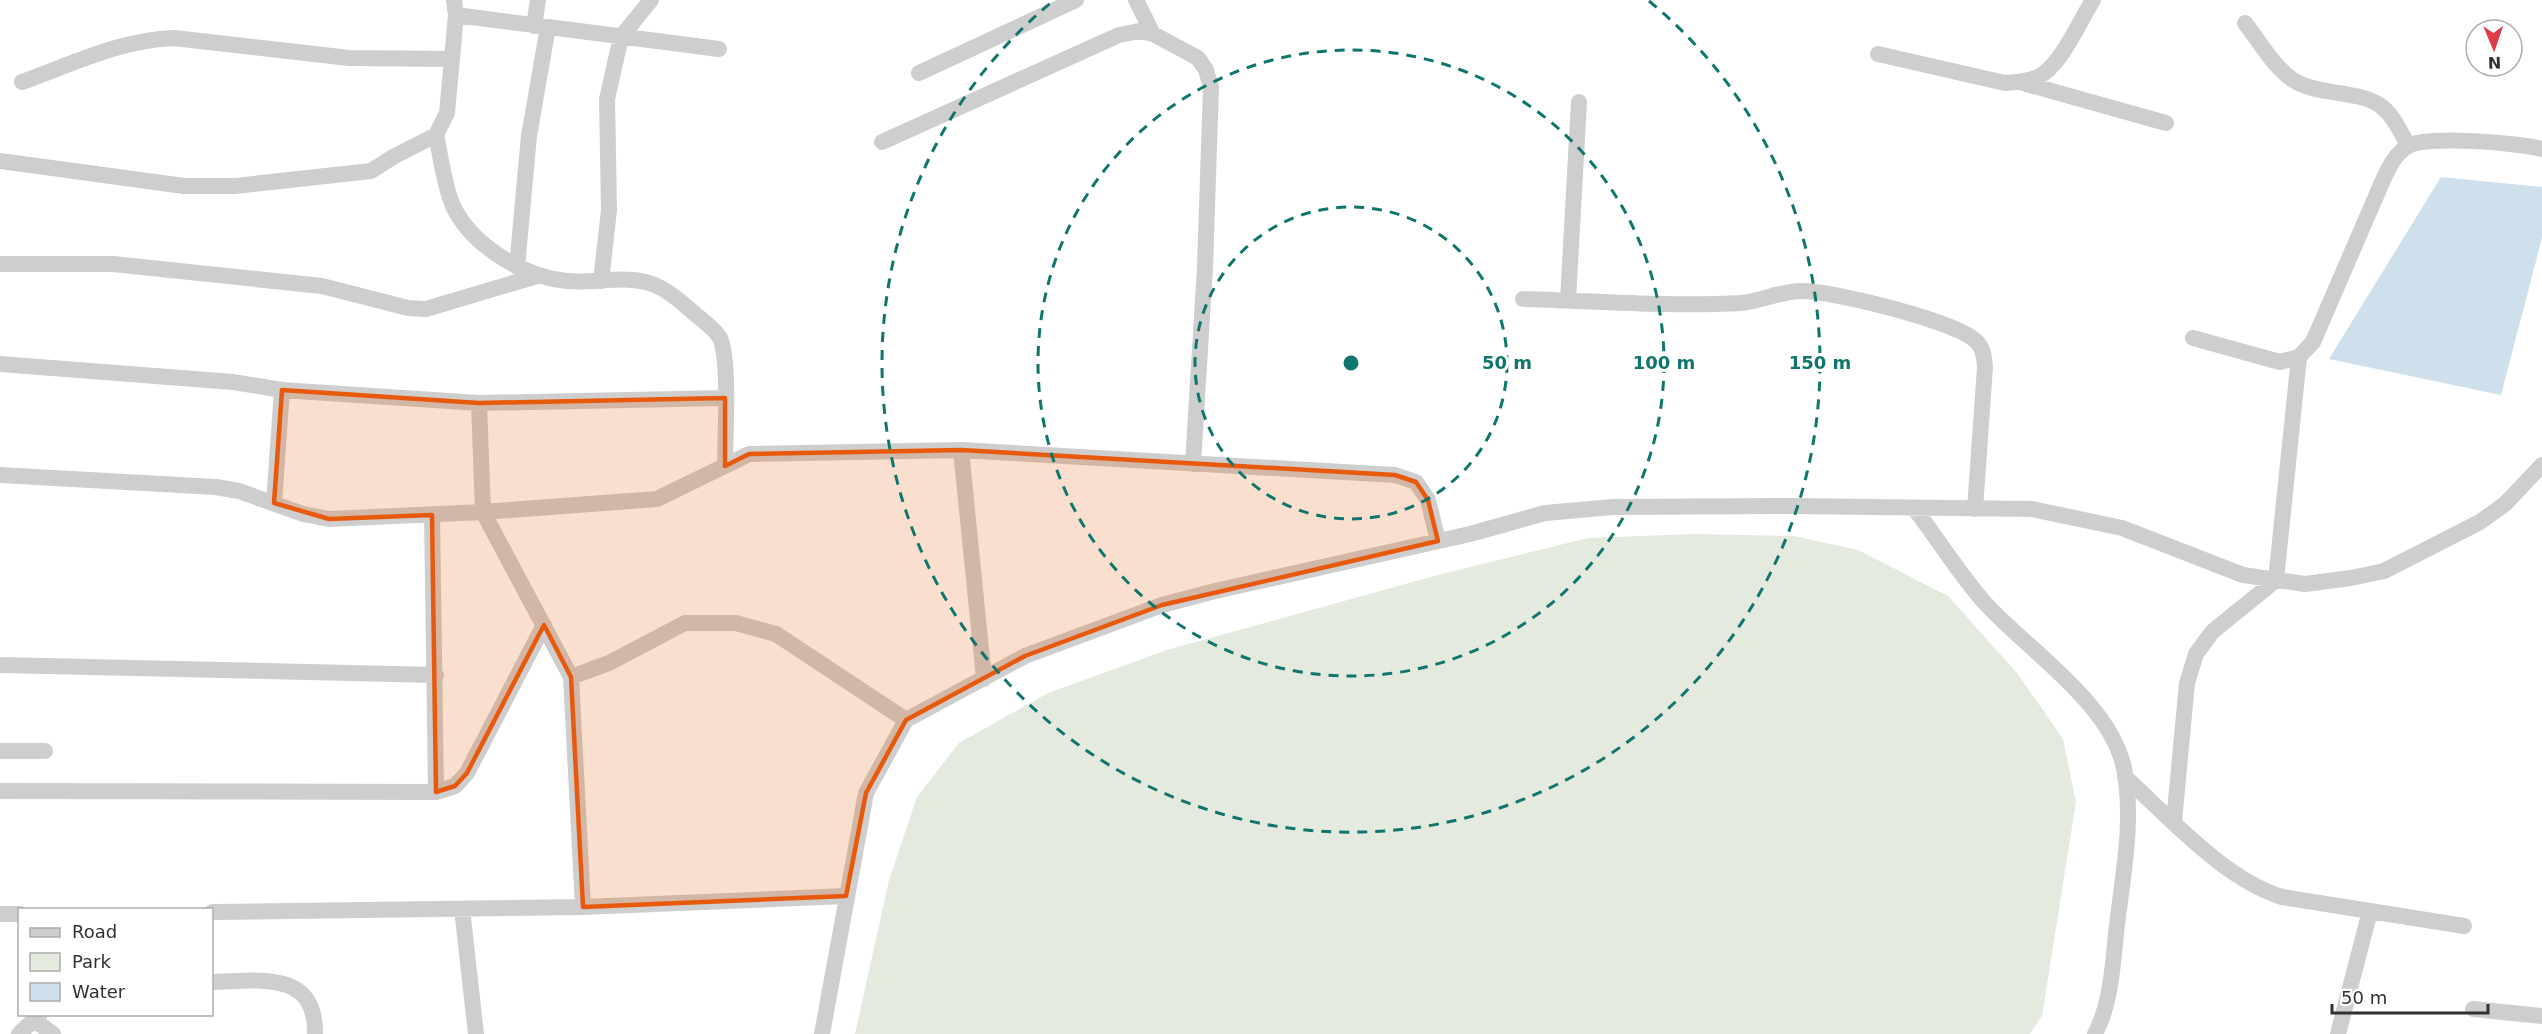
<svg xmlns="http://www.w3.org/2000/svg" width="2542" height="1034" font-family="'DejaVu Sans',sans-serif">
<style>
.green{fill:#e4eadd}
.water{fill:#cde0eb}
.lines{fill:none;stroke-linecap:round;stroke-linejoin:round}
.minor{stroke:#cecece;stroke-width:16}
.marked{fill:#e8590c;fill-opacity:0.2;stroke:#e8590c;stroke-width:4.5;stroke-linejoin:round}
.ring{fill:none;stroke:#0f766e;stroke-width:3;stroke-dasharray:10 8}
.centre{fill:#0f766e;stroke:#fff;stroke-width:3}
.ring-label{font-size:18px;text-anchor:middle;font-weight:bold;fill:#0f766e;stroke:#fff;stroke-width:6;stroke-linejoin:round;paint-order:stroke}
</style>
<rect width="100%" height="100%" fill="#fff"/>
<path class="green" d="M1694 534 1794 536 1858 550 1948 596 2017 673 2063 739 2076 802 2042 1016 2030 1034H855L889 880 917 797 959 743 1048 693 1167 650 1438 575 1588 538Z"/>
<path class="water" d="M2441 177 2542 187V238L2501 395 2329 359Z"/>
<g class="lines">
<path class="minor" d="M1136 0 1153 34
M456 15 719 49
M2245 23C2259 41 2274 67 2293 80 2318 96 2362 90 2382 107 2394 116 2401 133 2408 145
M534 26 538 0
M1878 54 2005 83C2015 82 2027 82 2038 77 2061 66 2079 22 2093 0
M919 73 1076 0
M22 82C72 64 120 40 174 38L349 58 452 59
M2023 83 2166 123
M436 135C441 158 444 185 453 206 472 246 524 277 567 281 596 284 630 273 657 286 671 292 682 303 694 313 702 320 715 329 720 338 730 359 725 439 725 466
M882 142 1119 35 1139 31 1153 34 1198 58 1206 70 1211 87 1205 267 1193 464
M0 161 184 186H235L371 171 393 157 436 135 447 113 456 15 454 0
M0 264H113L322 286 408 308 426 309 537 276
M517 267 529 136 548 27
M601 281 609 210 607 99 621 37 651 0
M1523 299C1595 301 1669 307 1741 303 1762 301 1783 290 1804 291 1835 292 1957 321 1977 342 1984 350 1984 358 1985 367L1975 509
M1568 300 1579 102
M2193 338 2280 362 2299 357 2313 342 2383 180C2389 167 2395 154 2408 146 2425 135 2521 143 2542 149
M0 364 233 382 282 390 479 403 725 398
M479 403 483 512 657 499 749 454 961 450 1395 475 1416 482 1428 500 1438 541
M961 450 984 679
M0 475 216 487 239 491 303 514 329 519 483 512 571 677 583 907
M274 503 282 390
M1914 508C1938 539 1959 574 1985 603 2029 651 2110 703 2124 768 2133 815 2125 863 2119 909 2113 949 2114 998 2095 1034
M432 515 436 792
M0 665 436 675
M571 677 609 663 685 623H736L776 634 906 720
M0 751H45
M2125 777C2170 818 2224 879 2282 897L2464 926
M0 791 436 792 455 786 467 773 544 625
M2174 822 2187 683 2196 654 2212 632 2276 580 2299 357
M462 909 476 1034
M212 912 583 907 846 896
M0 914H20
M212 982C258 981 316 969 315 1034
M2473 1009 2542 1016
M34 1020 53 1034
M19 1034 40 1014
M822 1034 866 793 906 720 1025 656 1162 605 1215 591 1470 534 1545 513 1613 507 1793 506 2032 509 2122 528 2243 575 2305 584 2351 578 2384 571 2480 522 2505 504 2542 465
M2338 1034 2370 911"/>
</g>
<path class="marked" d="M282 390 479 403 725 398V466L749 454 961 450 1395 475 1416 482 1428 500 1438 541 1162 605 1025 656 906 720 866 793 846 896 583 907 571 677 544 625 467 773 455 786 436 792 432 515 329 519 274 503Z"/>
<g class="ring">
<circle cx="1351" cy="363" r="156"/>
<circle cx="1351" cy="363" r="313"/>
<path d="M1649 1A469 469 0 1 1 1053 1"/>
</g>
<circle cx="1351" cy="363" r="9" class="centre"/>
<g class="ring-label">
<text x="1507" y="369">50 m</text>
<text x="1664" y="369">100 m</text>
<text x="1820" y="369">150 m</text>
</g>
<rect x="18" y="908" width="195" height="108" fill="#ffffff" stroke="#adadad" stroke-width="1.5"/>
<rect x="30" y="928" width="30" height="9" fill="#cecece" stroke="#adadad" stroke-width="1.5"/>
<text x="72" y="938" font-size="18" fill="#313131">Road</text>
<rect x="30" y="953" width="30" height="18" fill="#e4eadd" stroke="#adadad" stroke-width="1.5"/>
<text x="72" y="968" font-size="18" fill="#313131">Park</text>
<rect x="30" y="983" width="30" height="18" fill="#cde0eb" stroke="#adadad" stroke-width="1.5"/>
<text x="72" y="998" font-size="18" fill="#313131">Water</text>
<g transform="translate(2494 48) rotate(178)"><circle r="28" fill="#ffffff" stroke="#adadad" stroke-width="1.5"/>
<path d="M0-4.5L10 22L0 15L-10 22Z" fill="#de3d48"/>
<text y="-9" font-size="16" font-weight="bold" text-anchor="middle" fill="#313131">N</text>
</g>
<path d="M2332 1004v9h156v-9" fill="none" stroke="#313131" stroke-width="3"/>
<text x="2341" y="1004" font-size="18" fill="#313131" stroke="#ffffff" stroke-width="4.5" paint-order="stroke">50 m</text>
</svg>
